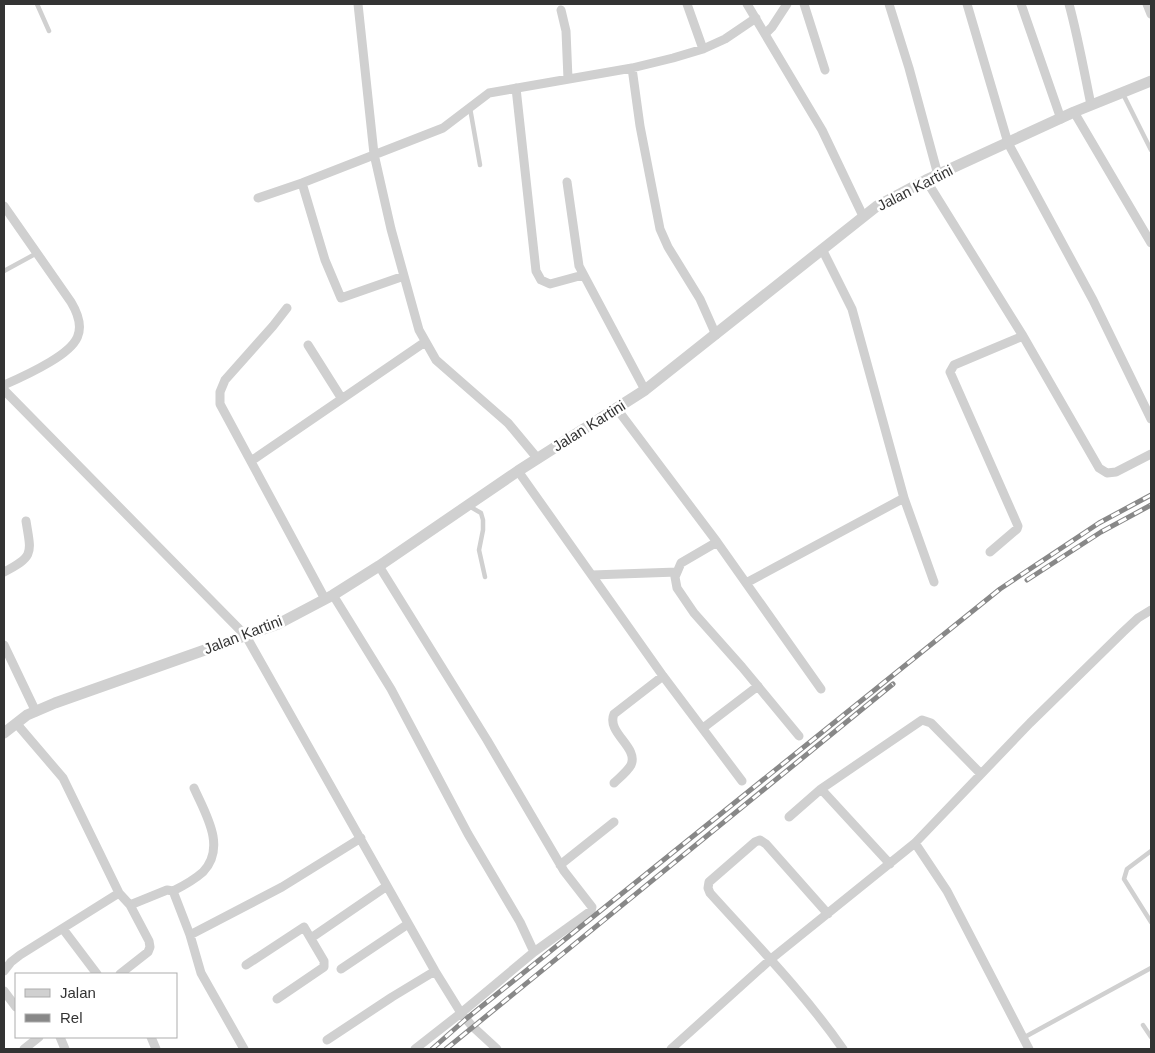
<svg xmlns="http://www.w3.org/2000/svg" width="1155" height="1053" font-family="Arial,sans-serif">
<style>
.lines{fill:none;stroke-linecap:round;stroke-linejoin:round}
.service{stroke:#d0d0d0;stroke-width:4.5}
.minor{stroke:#d0d0d0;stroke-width:9}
.tertiary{stroke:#d0d0d0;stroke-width:11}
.rail-casing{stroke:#888;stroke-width:5}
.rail{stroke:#fff;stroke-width:3;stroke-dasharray:9;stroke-linecap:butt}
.labels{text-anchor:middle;stroke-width:5;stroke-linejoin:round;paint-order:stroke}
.street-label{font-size:15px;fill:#333;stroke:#fff}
</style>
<rect width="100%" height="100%" fill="#fff"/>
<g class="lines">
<path class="service" d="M37 4 49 31
M1123 94 1151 150
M470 108 480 165
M4 271 37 253
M469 506 481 513 483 520V530L479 550 485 577
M1151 851 1127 869 1124 879 1151 922
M1143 1025 1151 1037
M1023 1038 1151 968"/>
<path class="minor" d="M358 4 374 154 391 229 419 330 436 360 508 423 538 459
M687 4 703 49
M747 4 822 130 863 216
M804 4 825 70
M889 4 909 68 938 175
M967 4 1008 143 1093 300 1151 419
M1021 4 1061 119
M1069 4C1078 37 1084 71 1091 105
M1147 4 1151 14
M561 10 566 31 568 79
M765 34 772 27 787 4
M632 68 640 126 660 229 668 247 700 299 716 335
M516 88 536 271 541 280 550 284 583 275
M1074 112 1151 243
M926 180 1023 336 1099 468 1107 473 1116 472 1151 454
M567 182 579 266 645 390
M302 183 325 260 341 298 404 276
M258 198 302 183 443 128 489 93 632 68 673 58 703 49 725 39 756 18
M4 206 71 302C89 332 77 346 50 362 35 371 20 378 4 385
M822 249 852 309 904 498 934 582
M287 308 273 326 225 380 220 392V404L325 599
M308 345 342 399
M4 390 246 636 435 971 461 1013 472 1026 497 1049
M617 409 717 542 821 689
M251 461 425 342
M518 471 663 676 742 781
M717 542 681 563 675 577 677 588 694 613 742 667 799 736
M990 552 1017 529 1018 526 950 372 954 365 1023 336
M379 566 487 740 564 871 592 907 591 911 534 952 461 1013 415 1049
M4 572C35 556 31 553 26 521
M592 575 677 572
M746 583 904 498
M333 595 391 689 468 834 520 922 534 952
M4 645 36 712
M16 723 63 778 119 893 130 905 149 941 150 947 148 952 120 974
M703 728 758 686
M614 783C619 778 627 772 631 765 639 747 606 733 614 714L663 676
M821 789 890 864
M789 817 821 789 922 720 931 723 981 774
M915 843 947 891 1029 1049
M560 865 614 822
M173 891C183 886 194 880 203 872 227 847 205 813 194 788
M130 905 167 890 173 891 190 935 201 973 244 1049
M828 914 766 844 760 840 755 842 709 882 708 888 710 893C756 944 804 993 843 1049
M63 929 97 974
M190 935 282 887 361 838
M311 938 387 886
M246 965 304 927 324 961V967L277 999
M341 969 408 924
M4 971 11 962 20 955 119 893
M4 991 16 1007
M60 1037 65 1049
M151 1037 156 1049
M327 1040 392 997 435 971
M24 1049 39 1037
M671 1049 771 959 915 843 1030 723 1123 632 1138 618 1151 610"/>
<path class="tertiary" d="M4 733 27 715 55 703 278 624 333 595 379 566 518 471 645 390 877 206 926 180 1074 112 1151 81"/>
<g class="rail-casing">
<path id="rail" d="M1027 580 1101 532 1151 505
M432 1049 466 1019 1000 589 1099 523 1151 495
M446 1049 893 684"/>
</g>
<use href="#rail" class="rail"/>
</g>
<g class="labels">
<g class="street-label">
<text transform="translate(915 188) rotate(-27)" y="5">Jalan Kartini</text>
<text transform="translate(589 426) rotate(-32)" y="5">Jalan Kartini</text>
<text transform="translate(243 635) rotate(-21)" y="5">Jalan Kartini</text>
</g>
</g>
<rect width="1155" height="1053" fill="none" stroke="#333333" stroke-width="10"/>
<rect x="15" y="973" width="162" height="65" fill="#ffffff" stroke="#adadad"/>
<rect x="25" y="989" width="25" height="8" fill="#d0d0d0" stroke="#adadad"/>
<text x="60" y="998" font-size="15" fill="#333333">Jalan</text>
<rect x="25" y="1014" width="25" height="8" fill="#888888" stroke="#adadad"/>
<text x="60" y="1023" font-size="15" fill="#333333">Rel</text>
</svg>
